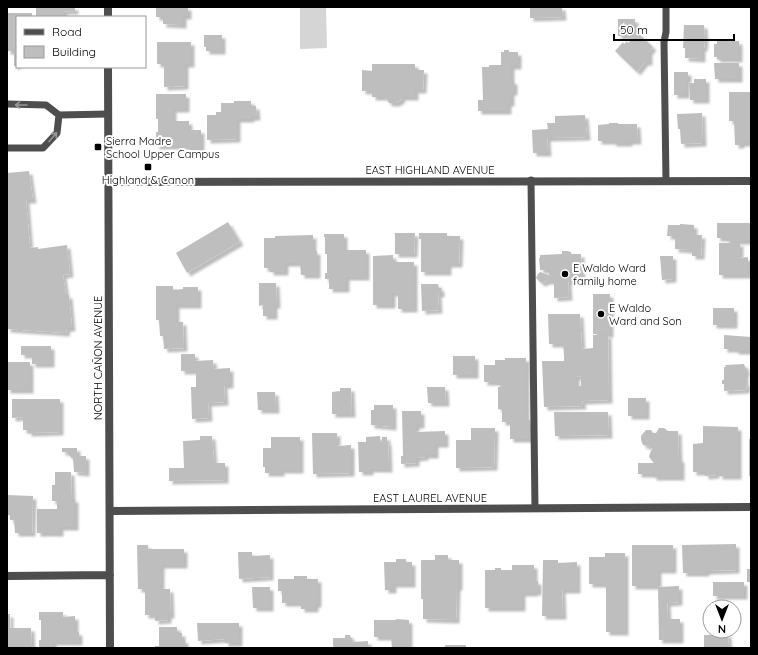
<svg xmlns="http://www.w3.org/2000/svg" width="758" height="655" font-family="Quicksand,sans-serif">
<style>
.green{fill:#d5d5d5}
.building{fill:#bebebe;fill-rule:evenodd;filter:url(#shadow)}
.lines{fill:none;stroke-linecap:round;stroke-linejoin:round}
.service{stroke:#4e4e4e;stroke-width:7}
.minor{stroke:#4e4e4e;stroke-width:8}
.oneway{stroke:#959595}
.poi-dot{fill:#000;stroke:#fff;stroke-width:1.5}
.labels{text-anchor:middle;stroke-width:4;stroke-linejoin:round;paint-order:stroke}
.poi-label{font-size:11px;fill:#000;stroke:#fff;text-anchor:start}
.street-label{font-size:11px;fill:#000;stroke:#fff}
</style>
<defs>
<filter id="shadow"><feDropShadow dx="3.5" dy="3.5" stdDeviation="1" flood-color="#0004"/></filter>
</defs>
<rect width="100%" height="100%" fill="#fff"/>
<path class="green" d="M300 7H326L327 48 300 49Z"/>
<path class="building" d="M36 7H75V11H64V17H36Z
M156 7H188V16H183V25L163 24V17H156Z
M530 7H562L563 17 530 18Z
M7 13H32V17H17V66H14V51H7Z
M618 19H635V35L638 33 653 47 649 52V62H645L637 72 615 51 623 42 624 44 627 41 628 43 635 36H618Z
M684 25H704L705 40 704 48H702V59L685 58V48H683Z
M204 35H222V51H206V47H204Z
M717 41H739V59H717V57H714V44H717Z
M157 42H191V64H185V86L164 87V64H157Z
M504 50H509V52H518V66H511V81H514V92H511V103H508V111H478V100H483L482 67H489V65H501V52H504Z
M714 63H739V79H715Z
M372 64H415V70H424L423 90H415V97H402L401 100 396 103H389L385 97H372V91H362V70L372 71Z
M674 72H688V79H686V95H674Z
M694 79H706V100H690L689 83H694Z
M729 92H751V143H741V145H735L734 121H729Z
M156 94H186V109H173V121H189V130H201V149H186V146H156V132H158V119H156Z
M234 101H251V106H256L257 117H251V119H237V139L207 140V115H216V112H221V103H234Z
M702 113 703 143 681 144 680 129H678L677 114Z
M585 115 587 137 547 138 548 153H533L532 130 548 129 547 123H555V116Z
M609 123H618V124H637L638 141H629V143H613V141H598V125L609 124Z
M29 171 33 200H26L30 248 38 247V249L67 245 70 274 63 275 66 295H69L72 328H67L66 333 7 329V173Z
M228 222 240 242 187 273 176 253Z
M717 223H751V238H750V241H726V238H717Z
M680 224 694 225V235H702L701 256H692V250L675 249V236H667L668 225H680Z
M395 233H415L414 254H395Z
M419 233H447V236H460L459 264H448V272H421V239H419Z
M324 234H344V250H366V277H346V289H329V279H325V273H327V254H325V237H324Z
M313 235V251H317V275H301L300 263H285V272H270V268H264V238H275V236Z
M719 243H740V258L748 257V275H719Z
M562 251H567L571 252V254H581L582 280 568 281 569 297 554 298V281H547L542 283 540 282 536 278 538 274 540 272 549 275V270H540L539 258H540V255L562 254Z
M393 255V262H414V309H398V293H392V305H373V256Z
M660 256H673V279L662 280Z
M259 283H276L277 305H274V316H263V305L259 306Z
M421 284H438L439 288H441V294H438L439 310 422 311Z
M156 286H173V290L183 289V287H198V305H176V322H183L184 348 164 349 163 336H160L159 320H156Z
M593 294H610V334H593Z
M713 308H734V325H713Z
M548 314H580L582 349 593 348V335H608L609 400 582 401 583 406 544 407 542 361H564V356L563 344H549ZM581 376V386H576V377Z
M724 335 751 337V351H735V349H724Z
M21 346H51V364H32V355H21Z
M181 354H195V361L213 360 214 369 230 368V385H224L225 402 208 403 209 418 192 419 191 387H196V371H181Z
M453 356H475V375H453Z
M505 358H526V420H530V439H510V422H502V410L498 409V387H501V385H497V382H484V365H495V360H505Z
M7 362H30V390H7Z
M744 364 746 369V373H745V383H747L746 390 724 391V384H722V380H724V367H726L725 365Z
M427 387H445L446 403H428Z
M340 388H351L352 414H332V392L340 391Z
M257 392H275L276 410H258Z
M628 398H646V416H628Z
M12 399H60V432L28 433V430H23V417L12 418Z
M374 405H393V427L371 425V410H374Z
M402 411H421V425H416V432L445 431V444H435V455H425V457L416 458V463L401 464V456H403Z
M554 412H608L609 435 555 436Z
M703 426 738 427V476H719V472H716V475L705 476V472H693V444L703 443Z
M471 428H495L494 467 456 468V440H471Z
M659 428H664L668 431H678L679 459H681V477H653V474H638V463H654L649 457 650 453 653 448 649 449 648 446 643 445 641 440V436L646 430H651L653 433H656Z
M312 433H337V446L351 445V473L313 474Z
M200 436H212L214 463H225V480L169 481V468H184L183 441 200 440Z
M380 436V442L382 441V437H387V442H388L389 469H370V472H359L358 442H366V437Z
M271 437H300V470H281V473H265V467H263V448H271Z
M749 439H751V476H749Z
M62 448H77V456H86V473L74 472 73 459 66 452H62Z
M55 472H71L72 499H75V527H60V533H37V509H57V501H52V485H55Z
M7 495 33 496 32 533H15L14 520H10V515H7Z
M736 544V570L706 571V573H683L682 545Z
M137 545H148V549H184V565H161V589H170L171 615H168V620L155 621V615H145V589H138Z
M632 545H673V570H658V586H632Z
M238 552H252V556L270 555V577L239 579Z
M605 553H625V632H606V584H589V557H605Z
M435 555H448V560H459V587H457L456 620 423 619V599H421V560H435Z
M396 559H406V562H412V584H393V590H385L384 562H396Z
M543 560H558V563L577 562V590H562L563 616H542Z
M512 565H534V581H538V592H534V593H522V608H485V570H495V568H501V570H512Z
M747 569H751L750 582H747Z
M294 576H307V579H318V604H315V609H301V603H282V591H278V579H294Z
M713 582H744V596H713Z
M679 586V602L667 603 668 619H680V640H659L658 587Z
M252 587H270V608H253Z
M39 612H63V617L75 616V632H79V642H53V648H39V640H41V620H39Z
M7 614H10V628H31L32 648H7Z
M396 619 409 620V648H392L391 637H374V620H396Z
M197 623H239V643H225V639L198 641Z
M159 627H177V633H182V640H185V648H155V646H159Z
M728 634 729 648H704V635Z
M345 635H350L351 638H352V642L368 641V648H333V638H345Z
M445 645H466V648H445Z"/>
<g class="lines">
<path class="service" d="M7 104 46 105 59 115 108 114
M7 148H43L57 133 59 115
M531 180 535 508
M666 181 664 42 666 32V7"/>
<path class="minor" d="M108 17V7
M108 67 110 648
M109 182 751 181
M110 511 751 507
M7 576 110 575"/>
</g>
<defs><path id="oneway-shaft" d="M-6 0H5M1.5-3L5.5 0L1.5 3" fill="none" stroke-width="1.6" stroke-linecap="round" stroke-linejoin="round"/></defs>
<g class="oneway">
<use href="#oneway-shaft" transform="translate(21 105) rotate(-180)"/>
<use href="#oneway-shaft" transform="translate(53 137) rotate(-49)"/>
</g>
<g class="poi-dot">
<rect x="94" y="143" width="8" height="8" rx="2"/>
<rect x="144" y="163" width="8" height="8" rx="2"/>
<circle cx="565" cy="274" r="4"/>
<circle cx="601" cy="314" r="4"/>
</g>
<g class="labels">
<g class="poi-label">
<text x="106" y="145">Sierra Madre<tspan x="106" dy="13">School Upper Campus</tspan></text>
<text x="148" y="184" text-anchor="middle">Highland &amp; Canon</text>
<text x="573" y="272">E Waldo Ward<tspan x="573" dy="13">family home</tspan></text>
<text x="609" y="312">E Waldo<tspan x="609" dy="13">Ward and Son</tspan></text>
</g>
<g class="street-label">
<text x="430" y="174">EAST HIGHLAND AVENUE</text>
<text transform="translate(98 358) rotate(-90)" y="4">NORTH CAÑON AVENUE</text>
<text x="430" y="502">EAST LAUREL AVENUE</text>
</g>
</g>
<rect width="758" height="655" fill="none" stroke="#000000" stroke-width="16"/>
<rect x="16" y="16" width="130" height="52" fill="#ffffff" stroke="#999999"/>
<rect x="24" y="29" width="20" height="6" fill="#4e4e4e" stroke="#999999"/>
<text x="52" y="36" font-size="12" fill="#000000">Road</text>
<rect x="24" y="46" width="20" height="12" fill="#bebebe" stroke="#999999"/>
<text x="52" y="56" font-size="12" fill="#000000">Building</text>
<g transform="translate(722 619) rotate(180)"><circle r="19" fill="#ffffff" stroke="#999999"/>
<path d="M0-3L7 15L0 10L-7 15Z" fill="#000000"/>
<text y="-6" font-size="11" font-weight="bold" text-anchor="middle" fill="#000000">N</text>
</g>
<path d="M614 34v6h120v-6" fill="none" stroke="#000000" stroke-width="2"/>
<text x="620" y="34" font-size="12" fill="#000000" stroke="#ffffff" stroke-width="3" paint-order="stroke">50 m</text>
</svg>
